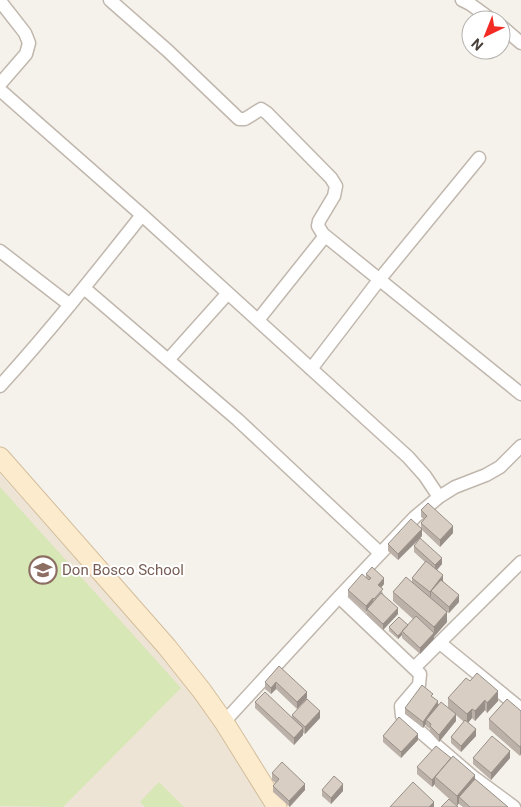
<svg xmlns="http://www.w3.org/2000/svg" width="521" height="807" font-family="Roboto,sans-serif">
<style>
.education{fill:#ede4d5}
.green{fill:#d7e7b5}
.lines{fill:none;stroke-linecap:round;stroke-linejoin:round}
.street-casing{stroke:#c0b7ad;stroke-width:15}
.secondary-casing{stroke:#d3be9c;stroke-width:21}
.street{stroke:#fff;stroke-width:12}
.secondary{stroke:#fdebcd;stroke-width:19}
.wall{fill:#bbb1a8}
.shaded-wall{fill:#989088}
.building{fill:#d9cec3;stroke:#989088}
.labels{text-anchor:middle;stroke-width:4;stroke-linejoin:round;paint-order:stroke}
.education-label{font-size:15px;fill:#785e54;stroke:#fff;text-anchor:start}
</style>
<rect width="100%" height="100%" fill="#f5f1eb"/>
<path class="education" d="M0 474 152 642 192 691 248 774 266 807H0Z"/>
<path class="green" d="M0 487 181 688 63 807 0 806Z
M159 782 184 807H145L140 802Z"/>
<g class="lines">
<g class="street-casing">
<path id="street" d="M110 0 168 51 239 119H245L261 109 267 113 331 178 336 186 334 196 319 221 318 226 323 234 521 394
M462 0 470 4 492 20
M0 1 25 33 29 43 26 54 0 84
M501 26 521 43
M0 90 142 215 408 457 425 476 439 497
M0 251 70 305
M84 288 238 420 380 553
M258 320 325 236
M168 360 228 293
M311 369 379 280 479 158
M0 386C50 331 96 273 142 215
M339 597 420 674 419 685 401 706 402 716 472 776 514 807
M440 643 521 709
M414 668 521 562
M224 722 339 597 415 517 439 497 455 487 486 475 500 467 521 446"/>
</g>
<g class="secondary-casing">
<path id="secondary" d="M0 457 167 647 202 691 224 722 277 807"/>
</g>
<use href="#street" class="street"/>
<use href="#secondary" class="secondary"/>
</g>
<path class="wall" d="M421 510 453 533 440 547 422 530V536L398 560 388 551V544L421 528V523L424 519 421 517Z
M414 546 442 564 437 570 443 581 459 602 449 613 447 612V622L434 636V639L420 654 402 638V635L398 639 389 631V627L408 625 413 619 393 601V592L412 582V578L425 562 414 552Z
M366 574 384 584 381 588 383 594 398 614 383 630 367 615V611L366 612 348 596V590L366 577Z
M279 666 307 698 297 709 276 689 271 694 265 689V682Z
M433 697 438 704 448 708V698L498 701 487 713 485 710 475 721 472 718 468 723 476 736 461 752 451 743V737L464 722 456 715V721L439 742 430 732V729L426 726V724L423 728 405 714V708Z
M255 702 292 718V715L320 718 305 734 303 733V735L294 745 255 708Z
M521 711 520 756 489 729V719Z
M383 736 418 740 401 758 383 742Z
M473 758H510L491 780 473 764Z
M417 767 475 779 508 807H463L459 804V803L457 806 435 786V784L432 787 417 774Z
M272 773 305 790 290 807 273 792V786L276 783 272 780Z
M322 790 343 791 331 804 322 796Z"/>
<path class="shaded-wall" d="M453 526V533L440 547V540Z
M422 529V536L398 560V554Z
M442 558V564L435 572V565Z
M443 575V581L431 591V596L430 598V592Z
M384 578V584L378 591V585Z
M459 595V602L449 613V607Z
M373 598V604L367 609V611L366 612V606Z
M398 608V614L383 630V624Z
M447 612V622L434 637V627Z
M402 631V635L398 639V636Z
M434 633V639L420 654V648Z
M276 682V689L271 694V688Z
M498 691V701L487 713V703Z
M307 692V698L297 709V702Z
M485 700V710L475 721V711Z
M438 701V708L426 720V724L423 728V722Z
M472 709V718L467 724V714Z
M320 711V718L305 734V727Z
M456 714V721L439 742V735Z
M303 728V735L294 745V738Z
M476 729V736L461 752V746Z
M418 734V740L401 758V752Z
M521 745V754L520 756V747Z
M510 751V758L491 780V773Z
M475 775V785L459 797V803L457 806V796Z
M435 777V784L432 787V780Z
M305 784V790L289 807V801Z
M343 784V791L331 804V798Z
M434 802V807H429Z"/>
<path class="building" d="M428 503 453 526 440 540 421 523 427 516 421 510Z
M411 519 422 529 398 554 388 544Z
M420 538 442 558 435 565 414 546Z
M426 561 443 575 430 592 412 578Z
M372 567 384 578 378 585 383 589 374 599 373 598 366 606 348 590 362 574 369 580 371 578 366 574Z
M406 577 447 612 434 627 393 592Z
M441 580 459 595 449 607 431 591Z
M381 593 398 608 383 624 367 609Z
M416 616 434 633 420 648 402 631Z
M399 617 408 625 398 636 389 627Z
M279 666 307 692 297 702 276 682 271 688 265 682Z
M477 673 498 691 487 703 485 700 475 711 472 709 467 714 448 698 466 678 470 681Z
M422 685 433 694 431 696 438 701 423 722 405 708Z
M265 692 303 728 294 738 255 702Z
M307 699 320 711 305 727 292 715Z
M507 699 521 711V745L520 747 489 719Z
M441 702 456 714 439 735 430 726 431 724 426 720Z
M399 717 418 734 401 752 383 736Z
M465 720 476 729 461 746 451 737Z
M492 736 510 751 491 773 473 758Z
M436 746 451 758 432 780 417 767Z
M453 756 475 775 457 796 435 777Z
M282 762 305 784 289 801 273 786 279 779 272 773Z
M334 776 343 784 331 798 322 790Z
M475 779 508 807H470L459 797Z
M413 782 434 802 429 807H390Z
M449 799 458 807H441Z"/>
<defs>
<g id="school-ring" transform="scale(1.4375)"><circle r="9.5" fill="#fff" stroke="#8d6e63" stroke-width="1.5"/><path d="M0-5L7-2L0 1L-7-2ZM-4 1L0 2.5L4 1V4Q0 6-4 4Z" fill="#8d6e63"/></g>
</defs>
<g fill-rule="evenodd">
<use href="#school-ring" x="43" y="570"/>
</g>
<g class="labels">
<g class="education-label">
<text x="62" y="575">Don Bosco School</text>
</g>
</g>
<g transform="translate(486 35) rotate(223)"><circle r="24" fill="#ffffff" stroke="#b6b3b0"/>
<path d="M0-4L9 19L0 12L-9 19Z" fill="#f22b24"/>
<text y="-8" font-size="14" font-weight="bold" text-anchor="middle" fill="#494139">N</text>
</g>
</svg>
